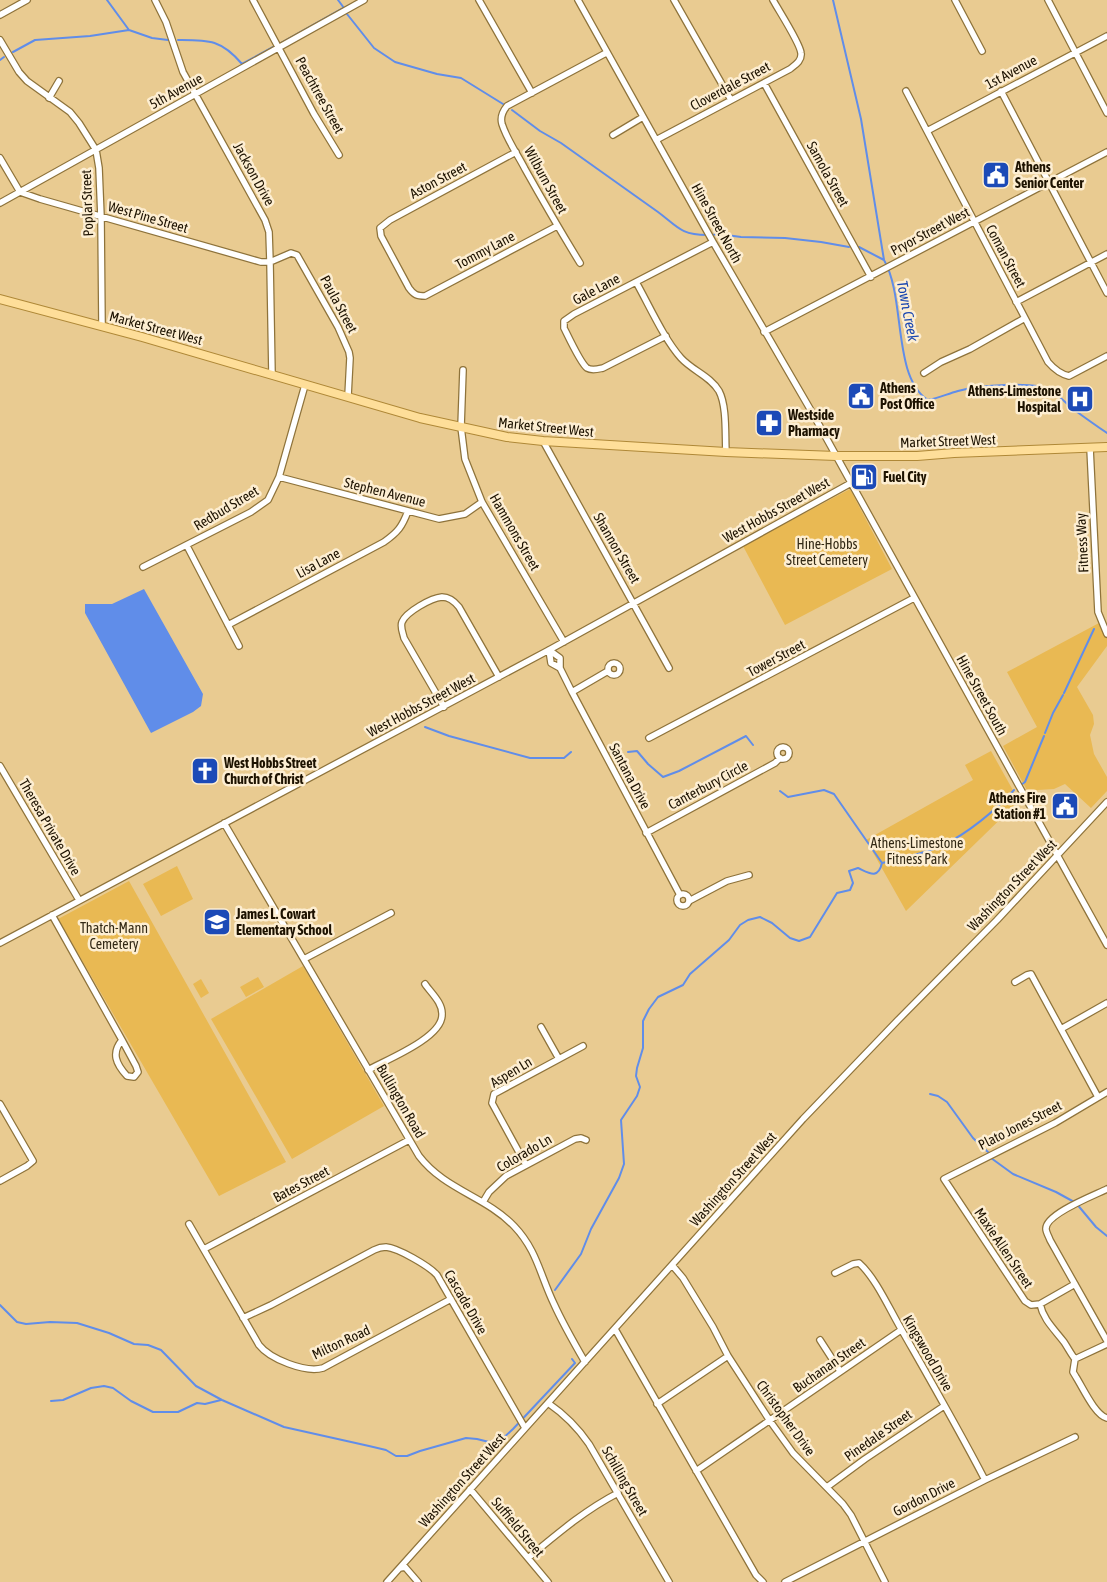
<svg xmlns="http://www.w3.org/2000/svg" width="1107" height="1582" font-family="'Asap Condensed',sans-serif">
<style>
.green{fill:#e9b953}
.water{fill:#608de9}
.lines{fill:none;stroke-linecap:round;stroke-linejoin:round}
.stream{stroke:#608de9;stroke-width:2}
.minor-casing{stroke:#8e733b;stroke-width:8}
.major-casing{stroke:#af8837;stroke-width:10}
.minor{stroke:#fff;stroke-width:5.5}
.major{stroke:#fede99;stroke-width:8}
.labels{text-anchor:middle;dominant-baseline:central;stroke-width:5;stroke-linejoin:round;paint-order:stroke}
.street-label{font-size:14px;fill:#1d1200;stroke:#fdeed2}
.poi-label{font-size:14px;font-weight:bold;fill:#1d1200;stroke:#fdeed2;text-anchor:start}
.park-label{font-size:14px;fill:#332915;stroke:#fdeed2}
.water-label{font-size:15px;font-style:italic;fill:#1946b0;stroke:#fdeed2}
</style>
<rect width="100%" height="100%" fill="#e9cb91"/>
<!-- green -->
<path class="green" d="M850 489 892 569 785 625 743 546Z
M1099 623 1107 637V646L1077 687 1093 715 1094 724 1090 735 1094 754 1107 777V791L1091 808 1065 784 1054 789 1038 790 1029 794 1003 746 1037 727 1007 672Z
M991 751 1019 801 906 911 866 840 973 780 965 765Z
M177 866 193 899 161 916 143 884Z
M129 881 286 1162 219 1196 58 919Z
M303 966 384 1106 292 1159 211 1019Z
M258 977 264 987 246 997 240 987Z
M201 979 209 993 201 998 193 984Z"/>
<!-- water -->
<path class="water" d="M144 589 203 694 201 706 193 712 151 733 85 613V604H112Z"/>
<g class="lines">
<!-- stream -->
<path class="stream" d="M107 0 129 30
M338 0 344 8
M833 0 861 119 884 260C906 298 892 377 928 400 939 398 947 394 958 391 976 386 1037 380 1052 391 1059 396 1066 403 1073 409 1084 417 1095 425 1107 433
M347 14 374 48 395 62 437 74 461 78 503 104
M178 40C208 40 221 39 242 64L275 46
M279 44 343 8
M13 52 35 40 90 36 129 30 152 38 168 40
M0 60 4 57
M512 110 540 131 561 143 658 212C677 226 680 235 707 235
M712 235 719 234 741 237 785 238 821 242 849 247
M859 247 884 260
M1064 693 1094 629
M425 727 449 736 530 758H564L571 752
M1045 733 1053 713 1063 695
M628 752 637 751 648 764 663 777 679 771 746 736 753 745
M1021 785 1025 782 1044 736
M780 791 788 797 824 790 834 794 882 863
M882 863C902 858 924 854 943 845 967 834 996 810 1014 790
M930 1094 938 1096 947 1102 973 1138 988 1152
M991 1158 1013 1174 1056 1192 1076 1203 1096 1227 1107 1236
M555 1290 581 1254 591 1229 619 1178 624 1164 621 1120 637 1096 640 1087 636 1076 637 1068 643 1048V1021L649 1009 658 997 683 985 690 974 729 940 740 925 748 920 760 917 772 923 790 938 799 941 810 937 837 893 850 890 853 883 849 871 858 868C869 873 878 880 882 863
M0 1305 17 1322 26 1324 50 1322 77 1323 109 1333 134 1344 148 1345 161 1350 196 1386 222 1400 284 1427 369 1446 386 1450 396 1456H407L420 1451 466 1438 477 1439 489 1442 501 1440 513 1429 575 1363 572 1359
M51 1401 63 1400 91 1388 104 1386 113 1388 131 1401 153 1412H178L197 1403 205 1404 221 1400"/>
<!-- minor casing -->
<g class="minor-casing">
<path id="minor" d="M155 0 166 22 183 72 265 220 269 232 270 262 272 375
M253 0 314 114 339 155
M479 0 532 93
M578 0 713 242 813 414 1107 945
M674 0 731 100
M955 0 982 51
M1048 0 1107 113
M0 15 27 0
M0 40 19 72 27 81 70 112 79 123 96 150 99 168 101 217 102 326
M764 83 871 277
M906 91 1048 362C1054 369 1060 374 1069 376L1107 356
M1001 91 1107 293
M49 98 59 81
M927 131 1107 36
M613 135 643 117
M656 140 790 69C795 65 802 61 801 53 800 43 779 11 773 0
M516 152 390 220 380 228 381 236 409 288C414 295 417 296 425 296L557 226
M0 158 20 192 40 199 261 262H270L291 253 297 255 338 327 349 352 350 358 348 396
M0 203 364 0
M580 263C561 232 543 201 525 169 518 155 507 140 502 124 500 117 502 112 507 106L606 53
M636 282C649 305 664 339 681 358 693 371 710 376 719 391 727 406 725 435 726 452
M1016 302 1107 254
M764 332 1107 152
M666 336 603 368C598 369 592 371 587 368 581 364 568 336 564 328V321L574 314 713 242
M463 370 461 427 465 459 482 502 564 642
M924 373 941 362 970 349 1025 318
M543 441 669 668
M1090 448 1098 612 1107 634
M279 477 439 519 465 514 482 502
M187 546 239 646
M143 567 251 512 268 500 279 477 305 385
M228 625 384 542C398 532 402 527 408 511
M549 650 560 658V668L572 692 680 895
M549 650 551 663 560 668
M608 669a6 6 0 1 1 12 0a6 6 0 1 1-12 0Z
M572 692 608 671
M444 707 404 638C403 633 400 627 402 622 406 612 431 598 442 597 450 597 455 602 459 607L499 677
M649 738 914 598
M777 753a6 6 0 1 1 12 0a6 6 0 1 1-12 0Z
M0 766 79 900
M224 823 419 1156C445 1190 485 1196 514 1226 537 1250 540 1275 554 1304 563 1324 574 1343 585 1362
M646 833 775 763 780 758
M677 900a6 6 0 1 1 12 0a6 6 0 1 1-12 0Z
M689 901 727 881 749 875
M52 915 122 1040
M0 943 549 650 851 483
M304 959 391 913
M1015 982 1027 975 1031 974 1098 1097
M541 1027 559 1059
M1061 1029 1107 1003
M122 1040 136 1066 138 1072 134 1077 127 1076C116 1064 111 1053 122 1040Z
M368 1070C386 1060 442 1038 442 1015 443 1003 431 993 425 984
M0 1104 33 1161 27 1166 0 1181
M526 1165 492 1103 494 1094 583 1046
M1107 1189C1095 1195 1045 1214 1046 1229 1046 1232 1049 1237 1050 1240L1107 1341
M483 1202 489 1192 506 1176 575 1139 581 1138 586 1140
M189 1224 259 1345C270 1359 305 1373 323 1368L451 1299
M204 1249 409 1140
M672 1265 683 1278 713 1327 728 1356 770 1421 793 1453 843 1504 851 1515 885 1582
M835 1273 853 1264 859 1263C875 1277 889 1308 900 1327 929 1378 958 1428 985 1480
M1075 1284 1040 1304 1031 1305 1025 1301 944 1179 1055 1123 1107 1092
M1040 1304C1043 1319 1054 1329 1064 1342 1068 1348 1071 1354 1075 1359L1073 1372 1076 1377C1083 1388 1095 1415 1107 1418
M243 1318 271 1305 374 1250C378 1248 382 1247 386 1247 398 1248 429 1266 437 1275L525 1428
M615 1329 756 1575 763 1582
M820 1340 840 1371
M1075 1359 1107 1344
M548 1403C564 1414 578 1428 589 1444L669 1582
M657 1404 728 1356
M696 1471 901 1330
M827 1487 865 1459 944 1406
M470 1489 548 1582
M528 1558C557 1534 585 1510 618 1493
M400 1568 405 1567 418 1582
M387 1582 803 1119 898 1020 997 920 1107 802
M785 1582 985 1480 1075 1437"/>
</g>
<!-- major casing -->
<g class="major-casing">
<path id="major" d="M0 299 142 337 420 418 507 437 543 441 726 452 836 456H917L954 453 1107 447"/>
</g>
<!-- minor -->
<use href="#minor" class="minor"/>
<!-- major -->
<use href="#major" class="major"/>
</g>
<!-- icons -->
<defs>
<g id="civic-square" transform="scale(1.4375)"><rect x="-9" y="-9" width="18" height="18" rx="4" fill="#1c4ab7" stroke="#fdeed2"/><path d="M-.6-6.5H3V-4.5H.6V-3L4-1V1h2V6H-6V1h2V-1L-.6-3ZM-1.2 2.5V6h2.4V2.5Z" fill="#fff"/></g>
<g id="hospital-square" transform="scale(1.4375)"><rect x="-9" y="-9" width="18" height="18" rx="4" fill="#1c4ab7" stroke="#fdeed2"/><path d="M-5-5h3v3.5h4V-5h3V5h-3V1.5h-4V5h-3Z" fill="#fff"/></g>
<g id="pharmacy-square" transform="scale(1.4375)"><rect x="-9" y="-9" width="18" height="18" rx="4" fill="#1c4ab7" stroke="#fdeed2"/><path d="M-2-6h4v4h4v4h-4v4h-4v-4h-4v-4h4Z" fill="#fff"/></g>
<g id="fuel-square" transform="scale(1.4375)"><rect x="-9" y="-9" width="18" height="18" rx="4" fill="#1c4ab7" stroke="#fdeed2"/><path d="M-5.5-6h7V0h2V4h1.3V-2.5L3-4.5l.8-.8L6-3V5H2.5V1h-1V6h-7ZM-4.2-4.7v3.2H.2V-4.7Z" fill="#fff"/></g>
<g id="church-square" transform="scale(1.4375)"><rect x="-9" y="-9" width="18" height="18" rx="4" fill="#1c4ab7" stroke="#fdeed2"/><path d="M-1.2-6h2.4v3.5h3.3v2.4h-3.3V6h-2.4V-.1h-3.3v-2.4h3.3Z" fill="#fff"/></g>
<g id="school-square" transform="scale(1.4375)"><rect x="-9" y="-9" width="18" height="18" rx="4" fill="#1c4ab7" stroke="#fdeed2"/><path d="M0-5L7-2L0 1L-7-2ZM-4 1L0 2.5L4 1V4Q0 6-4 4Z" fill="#fff"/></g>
</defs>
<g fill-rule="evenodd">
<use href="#civic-square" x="996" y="175"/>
<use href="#civic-square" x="861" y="396"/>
<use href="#hospital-square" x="1080" y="399"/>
<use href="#pharmacy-square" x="769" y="423"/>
<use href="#fuel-square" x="864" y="477"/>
<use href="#church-square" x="205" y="771"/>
<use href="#civic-square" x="1065" y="806"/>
<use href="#school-square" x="217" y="922"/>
</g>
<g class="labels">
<!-- street labels -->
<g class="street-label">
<text transform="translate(1011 72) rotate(-28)">1st Avenue</text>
<text transform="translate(730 86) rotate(-28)">Cloverdale Street</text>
<text transform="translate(176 91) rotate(-29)">5th Avenue</text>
<text transform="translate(320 95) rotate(61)">Peachtree Street</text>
<text transform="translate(254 174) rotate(61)">Jackson Drive</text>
<text transform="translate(828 174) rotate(61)">Samola Street</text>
<text transform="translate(438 180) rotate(-28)">Aston Street</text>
<text transform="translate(546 180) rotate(61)">Wilburn Street</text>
<text transform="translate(87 203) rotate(-92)">Poplar Street</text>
<text transform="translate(148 217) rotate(16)">West Pine Street</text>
<text transform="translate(717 223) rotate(61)">Hine Street North</text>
<text transform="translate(930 231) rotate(-28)">Pryor Street West</text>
<text transform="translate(485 250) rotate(-28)">Tommy Lane</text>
<text transform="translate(1006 256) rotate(62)">Coman Street</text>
<text transform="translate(596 289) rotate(-28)">Gale Lane</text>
<text transform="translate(339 304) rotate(62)">Paula Street</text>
<text transform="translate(156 328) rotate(15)">Market Street West</text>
<text transform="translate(546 427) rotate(6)">Market Street West</text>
<text transform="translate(948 441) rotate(-2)">Market Street West</text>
<text transform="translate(385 492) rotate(14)">Stephen Avenue</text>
<text transform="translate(226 508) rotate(-31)">Redbud Street</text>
<text transform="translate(776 510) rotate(-29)">West Hobbs Street West</text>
<text transform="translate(515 532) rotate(60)">Hammons Street</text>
<text transform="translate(1082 543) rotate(-93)">Fitness Way</text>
<text transform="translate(617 548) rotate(60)">Shannon Street</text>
<text transform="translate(318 563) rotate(-28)">Lisa Lane</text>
<text transform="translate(776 658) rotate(-28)">Tower Street</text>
<text transform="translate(982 695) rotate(61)">Hine Street South</text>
<text transform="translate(421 705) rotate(-28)">West Hobbs Street West</text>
<text transform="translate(630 776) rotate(62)">Santana Drive</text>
<text transform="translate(708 785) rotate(-28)">Canterbury Circle</text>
<text transform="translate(50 827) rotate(60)">Theresa Private Drive</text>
<text transform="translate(1012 885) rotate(-46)">Washington Street West</text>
<text transform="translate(511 1072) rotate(-31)">Aspen Ln</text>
<text transform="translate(401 1101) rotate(60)">Bullington Road</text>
<text transform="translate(1020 1125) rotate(-27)">Plato Jones Street</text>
<text transform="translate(524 1153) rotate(-30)">Colorado Ln</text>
<text transform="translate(733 1179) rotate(-48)">Washington Street West</text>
<text transform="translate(301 1184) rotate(-28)">Bates Street</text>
<text transform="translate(1004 1248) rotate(56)">Maxie Allen Street</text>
<text transform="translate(466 1302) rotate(60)">Cascade Drive</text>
<text transform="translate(341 1342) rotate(-25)">Milton Road</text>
<text transform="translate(928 1353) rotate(60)">Kingswood Drive</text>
<text transform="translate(829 1365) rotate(-35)">Buchanan Street</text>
<text transform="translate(786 1418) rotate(54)">Christopher Drive</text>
<text transform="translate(878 1435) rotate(-35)">Pinedale Street</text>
<text transform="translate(462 1480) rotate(-48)">Washington Street West</text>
<text transform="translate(625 1481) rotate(60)">Schilling Street</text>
<text transform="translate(924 1497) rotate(-27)">Gordon Drive</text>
<text transform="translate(518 1527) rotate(50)">Suffield Street</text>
</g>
<!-- poi labels -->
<g class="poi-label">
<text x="1015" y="167">Athens<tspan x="1015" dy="16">Senior Center</tspan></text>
<text x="880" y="388">Athens<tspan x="880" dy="16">Post Office</tspan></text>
<text x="1061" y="391" text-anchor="end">Athens-Limestone<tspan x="1061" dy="16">Hospital</tspan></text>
<text x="788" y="415">Westside<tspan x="788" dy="16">Pharmacy</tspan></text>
<text x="883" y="477">Fuel City</text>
<text x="224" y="763">West Hobbs Street<tspan x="224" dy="16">Church of Christ</tspan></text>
<text x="1046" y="798" text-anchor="end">Athens Fire<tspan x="1046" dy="16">Station #1</tspan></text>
<text x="236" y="914">James L. Cowart<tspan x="236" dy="16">Elementary School</tspan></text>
</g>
<!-- park labels -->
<g class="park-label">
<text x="827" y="544">Hine-Hobbs<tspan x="827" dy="16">Street Cemetery</tspan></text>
<text x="917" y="843">Athens-Limestone<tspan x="917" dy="16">Fitness Park</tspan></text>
<text x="114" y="928">Thatch-Mann<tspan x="114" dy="16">Cemetery</tspan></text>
</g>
<!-- water labels -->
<g class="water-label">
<text transform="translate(908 311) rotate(79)">Town Creek</text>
</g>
</g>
</svg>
